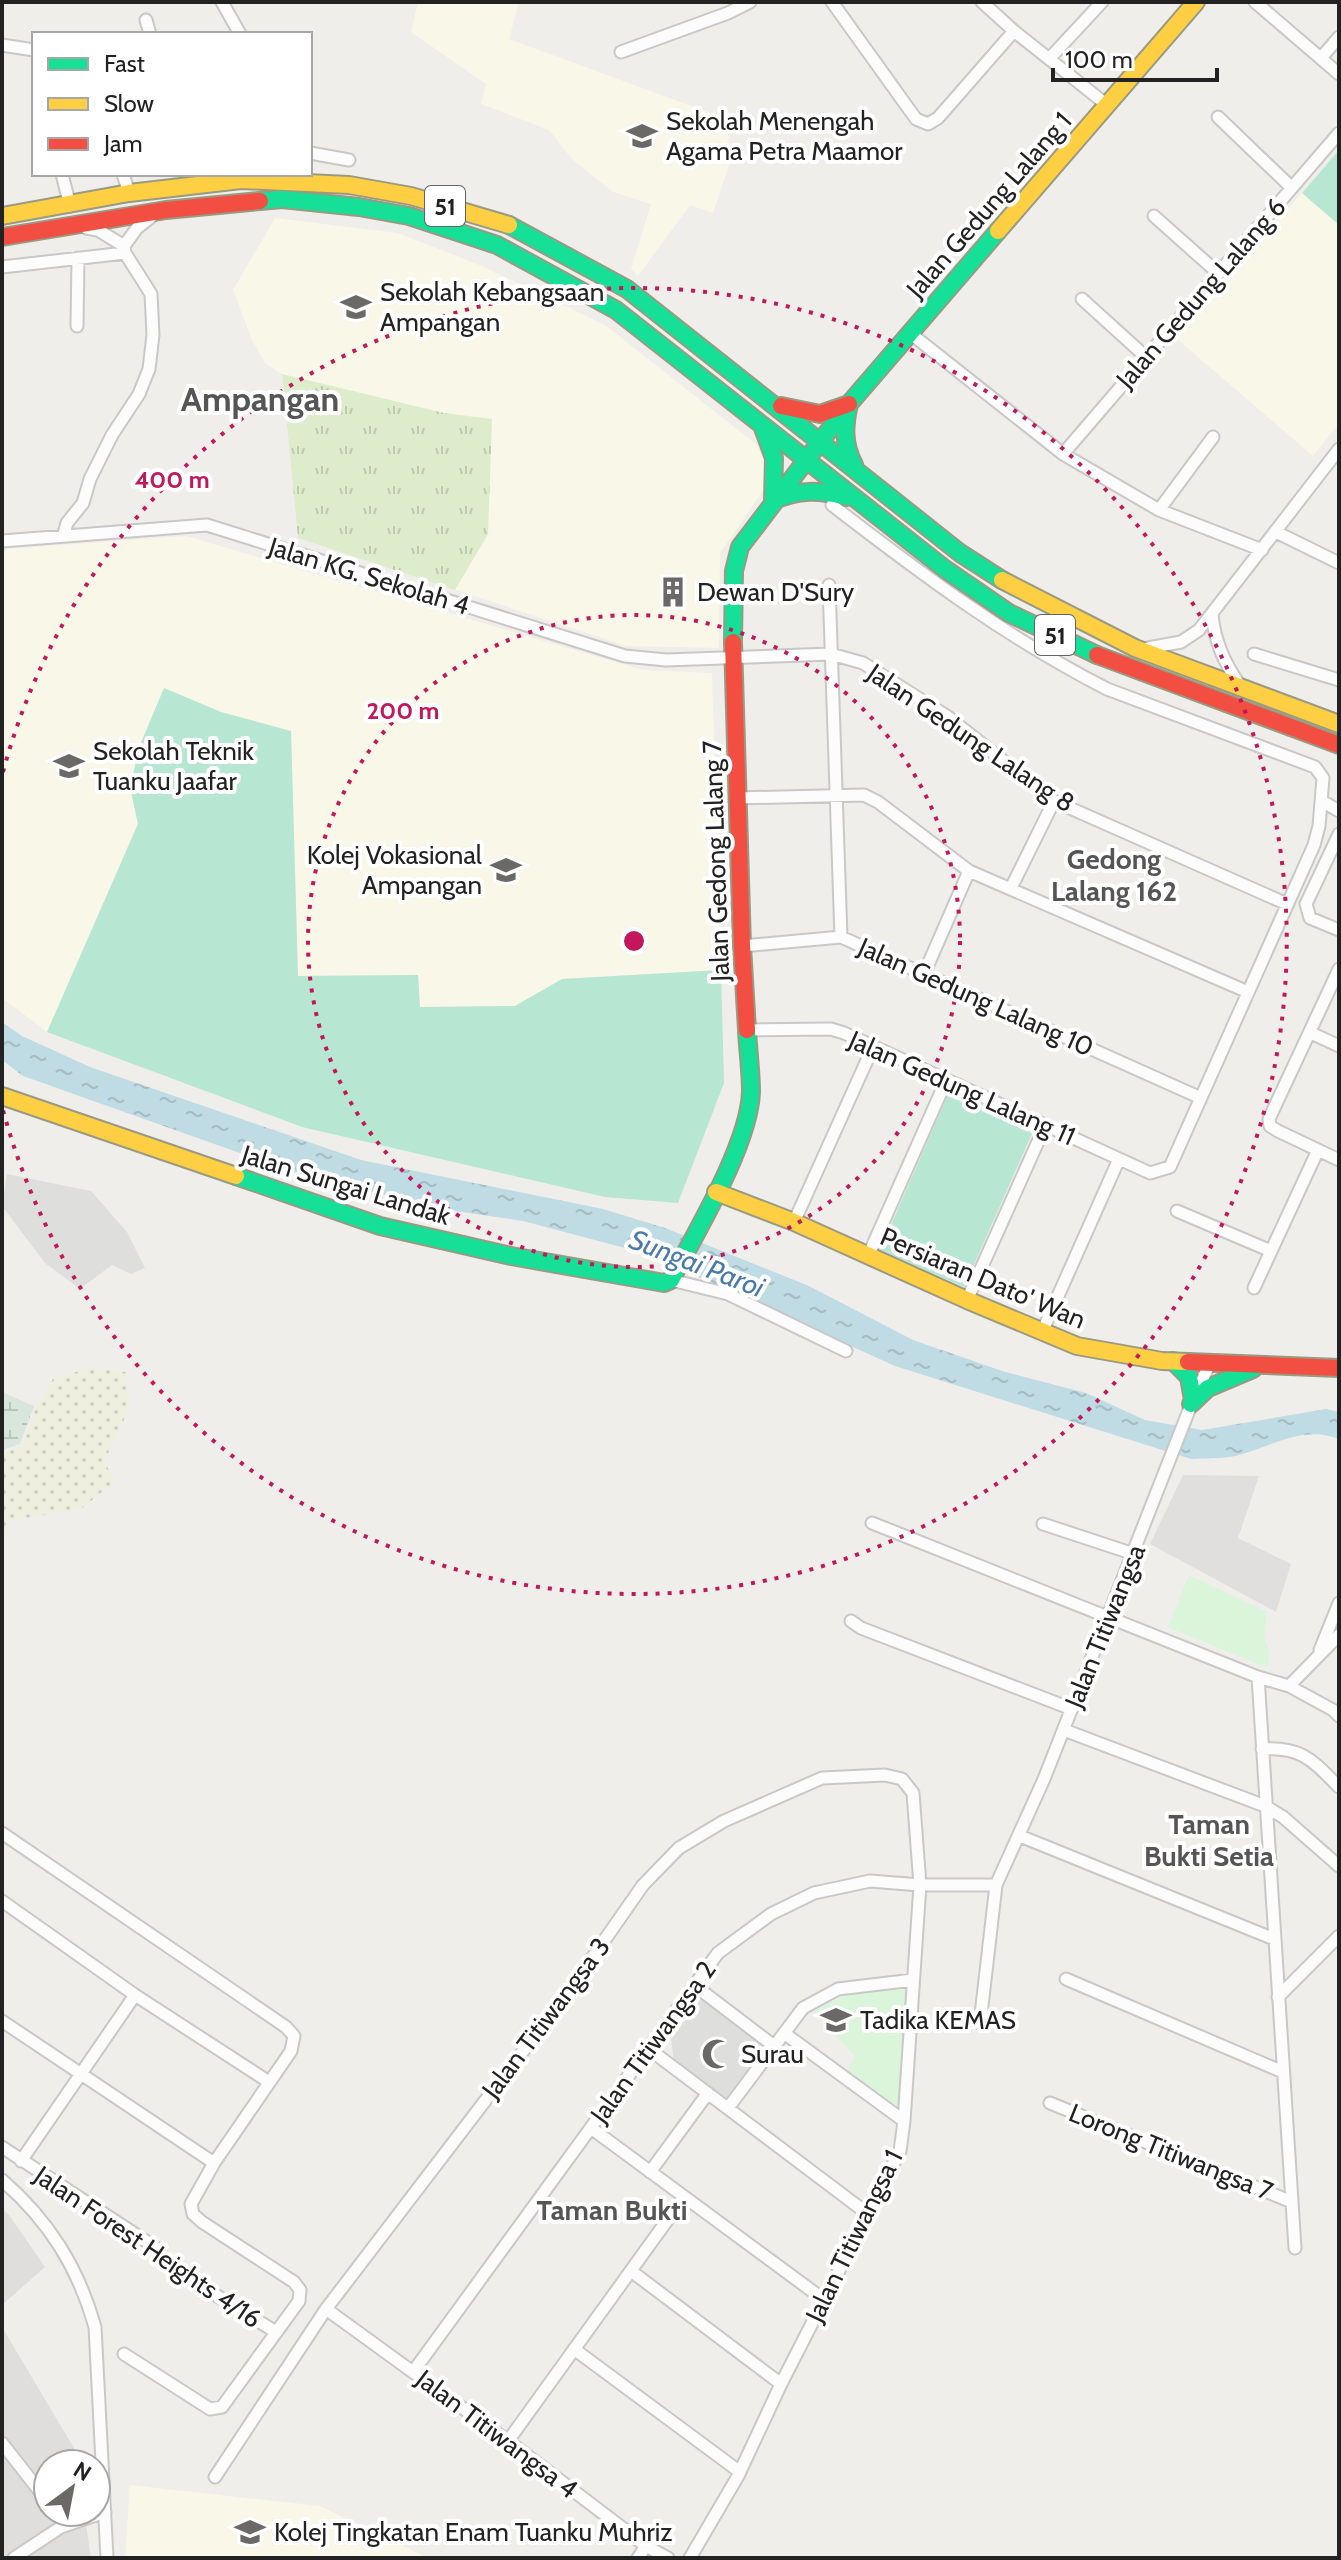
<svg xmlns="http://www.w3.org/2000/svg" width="1341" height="2560" font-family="Cabin,sans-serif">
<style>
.residential{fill:#dfdedc}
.education{fill:#f8f7e8}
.religious{fill:#dededc}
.farmland{fill:url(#farmland-dots)}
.grass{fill:url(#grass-tufts)}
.wetland{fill:url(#wetland-marsh)}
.park{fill:#daf5da}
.pitch{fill:#b7e6d2}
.parking{fill:#e0dfde}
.water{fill:url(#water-ripples)}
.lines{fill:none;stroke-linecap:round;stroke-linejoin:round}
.street-casing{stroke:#c9c8c7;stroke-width:15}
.fast-casing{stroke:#999a82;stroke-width:20}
.slow-casing{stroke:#999a82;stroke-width:20}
.jam-casing{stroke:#999a82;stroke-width:20}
.street{stroke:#fdfcfc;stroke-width:11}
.fast{stroke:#16e098;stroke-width:16}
.slow{stroke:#ffcf43;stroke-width:16}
.jam{stroke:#f24e42;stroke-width:16}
.ring{fill:none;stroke:#c2185b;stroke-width:4;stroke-dasharray:4 8}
.labels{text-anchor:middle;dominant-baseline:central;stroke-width:8;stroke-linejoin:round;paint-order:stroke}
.shield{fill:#fff;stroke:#646464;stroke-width:2}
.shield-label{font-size:24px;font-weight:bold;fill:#222}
.poi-label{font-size:26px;fill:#222;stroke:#fff;text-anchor:start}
.street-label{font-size:26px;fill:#222;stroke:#fff}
.neighbourhood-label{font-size:28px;font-weight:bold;fill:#555;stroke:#fff}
.water-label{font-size:28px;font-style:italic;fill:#4a7aab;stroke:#fff}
.district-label{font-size:34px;font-weight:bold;fill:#555;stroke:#fff}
.centre{fill:#c2185b;stroke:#fff;stroke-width:4}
.ring-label{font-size:24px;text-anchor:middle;font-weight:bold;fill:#c2185b;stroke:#fff;stroke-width:8;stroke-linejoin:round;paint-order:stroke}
</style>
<defs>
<pattern id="farmland-dots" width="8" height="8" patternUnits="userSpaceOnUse" patternTransform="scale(2)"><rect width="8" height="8" fill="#efefdf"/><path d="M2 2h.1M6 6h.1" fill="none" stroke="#cdcdbf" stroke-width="1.8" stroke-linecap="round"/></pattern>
<pattern id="grass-tufts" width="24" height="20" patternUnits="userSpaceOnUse" patternTransform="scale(2)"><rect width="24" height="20" fill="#ddeccb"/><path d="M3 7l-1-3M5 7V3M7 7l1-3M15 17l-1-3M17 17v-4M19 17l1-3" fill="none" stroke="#bdcaae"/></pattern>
<pattern id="wetland-marsh" width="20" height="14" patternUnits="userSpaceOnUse" patternTransform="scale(2)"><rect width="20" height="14" fill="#d9e6de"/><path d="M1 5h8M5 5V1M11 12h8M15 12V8" fill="none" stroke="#bac5be"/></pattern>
<pattern id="water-ripples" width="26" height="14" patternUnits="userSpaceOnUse" patternTransform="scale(2)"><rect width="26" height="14" fill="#bfdbe3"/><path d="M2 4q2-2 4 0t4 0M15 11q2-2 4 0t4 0" fill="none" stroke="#a4bcc2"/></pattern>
</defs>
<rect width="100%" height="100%" fill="#f0eeeb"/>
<!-- residential -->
<path class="residential" d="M2 2209 9 2215 45 2267 2 2305Z
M2 2327 75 2450 77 2464H48V2512H84L91 2558H2Z"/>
<!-- education -->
<path class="education" d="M418 2H519L509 39 732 121 728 142 735 147 713 213 690 205 638 276 631 269 651 204 613 192 572 159 549 130 481 104 486 84 411 32Z
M1339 150V423L1313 456 1176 338Z
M275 218 398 233 482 266 605 325 757 445 765 463 764 489 720 553 719 648 626 646 298 538 282 374 265 363 252 340 233 290Z
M186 536 643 670 712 673 721 970 563 979 515 1006 420 1007 418 975 298 976 291 732 221 712 164 689 140 745 130 787 138 823 47 1032 9 1003 2 998V554L8 549Z
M130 2485 320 2506 428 2558H125Z"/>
<!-- religious -->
<path class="religious" d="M7 1174 91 1191 127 1232 145 1268 131 1274 112 1265 80 1289 45 1263 2 1206Z
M700 1999 765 2047 725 2099 674 2061 671 2039Z"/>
<!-- farmland -->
<path class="farmland" d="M89 1368 126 1372 130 1407 104 1462 116 1481 81 1509 8 1521 2 1549V1454L22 1446 36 1407 53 1379Z"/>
<!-- grass -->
<path class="grass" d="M282 374 444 413 492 419 488 534 455 590 298 538Z"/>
<!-- wetland -->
<path class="wetland" d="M2 1392 34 1406 20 1444 2 1450Z"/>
<!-- park -->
<path class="park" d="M1189 1575 1267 1612 1264 1637 1270 1652 1267 1668 1168 1627Z
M906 1987 900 2108 847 2071 855 2057 813 2010 850 1994Z"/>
<!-- pitch -->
<path class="pitch" d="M1339 150V225L1302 193Z
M164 688 221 712 291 731 298 976 418 975 420 1007 515 1006 562 979 721 970 724 1083 678 1203 605 1197 302 1127 47 1032 138 824 130 787 140 745Z
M950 1090 1035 1127 964 1287 880 1250Z"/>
<!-- parking -->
<path class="parking" d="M1183 1475 1259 1476 1238 1538 1291 1564 1276 1612 1150 1544Z"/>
<!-- water -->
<path class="water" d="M2 1022 22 1036 90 1067 361 1160 603 1209 665 1228 809 1286 913 1340 1005 1372 1086 1393 1145 1420 1202 1430 1326 1409 1339 1412V1439C1303 1424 1269 1448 1235 1456 1221 1459 1205 1458 1191 1459L895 1366 703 1279 625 1248 523 1221 441 1209 293 1172 23 1076 2 1060Z"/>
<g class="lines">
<!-- street casing -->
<g class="street-casing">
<path id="street" d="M222 2 240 34
M832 2 916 119 928 124 938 118 1014 31 1107 105
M982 2 1014 31
M1255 2 1339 74
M146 20 150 34
M2 45 34 50
M621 52 728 13 750 2
M1321 58 1339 37
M1049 59 1102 2
M1218 117 1292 188
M310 153 349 160
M62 174 70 206
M123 174 129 193
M1154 216 1218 273
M86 228 98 230 124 246
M2 267 125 253
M1082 299 1146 357
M77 326 78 258
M910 333 1063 454 1159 510 1262 550
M1063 454 1339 133
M1159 510 1213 437
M1276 532 1339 563
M64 534 67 523 83 503 90 479 112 435 139 394 149 369 153 335 151 294 125 253 124 246 137 228 151 217
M2 541 207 525 625 656 666 660 831 654 863 663 948 717 1054 801 1287 904
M829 585 841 937
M1212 615C1215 642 1224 662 1239 684
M1148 648 1181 642 1199 630 1339 449
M1254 654 1339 680
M737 798 864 795 878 802 969 871 1248 992
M1322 801 1339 811
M1339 834 1306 904 1310 918 1339 930
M1011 888 1054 801
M742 946 841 937 1201 1098
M1339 969 1269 1119 1270 1126 1278 1131 1339 1160
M924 974 969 871
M748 1030 831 1029 844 1033 1150 1173 1170 1167 1314 845 1319 826 1323 778 1315 767 1107 689C1007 638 920 573 832 505
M1311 1033 1339 1046
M1177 1211 1271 1251
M794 1222 873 1047
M868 1256 946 1081
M671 1280 728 1294 846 1351
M1254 1288 1318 1150
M967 1300 1045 1126
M1042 1332 1119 1159
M872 1523 1258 1677 1289 1686 1333 1710 1339 1716
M1043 1524 1134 1554
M851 1621 861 1628 1072 1709
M1320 1650 1339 1603
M1258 1677 1295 2248
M1289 1686 1339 1635
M1064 1730 1265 1806 1283 1817 1339 1866
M1262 1749C1302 1746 1313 1761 1339 1787
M2 1833 286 2027 294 2036 291 2051 214 2163 191 2204 193 2214 202 2222 294 2282 300 2290 299 2301 222 2407 210 2409 124 2354
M1020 1836 1274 1939
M2 1901 135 1995 269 2082
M1066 1979 1283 2072
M694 1985 774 2046
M1278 1997 1339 1936
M2 2021 214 2163
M980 2023 996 1885 1044 1779 1193 1400 1209 1365
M784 2033 904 2121
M649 2049 868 2214
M1050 2103 1292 2202
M728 2108 803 2008 838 1989 913 1980
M591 2128 823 2299
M2 2147 158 2249 170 2267 276 2332
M21 2161 135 1995
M650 2172 708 2093
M2 2180C49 2221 78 2267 95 2327L107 2558
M631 2271 781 2384
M326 2309 508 2441 646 2546 668 2558
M574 2349 740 2472
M413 2372 718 1953 771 1914 814 1893 870 1881 920 1885H996
M508 2441 684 2197
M2 2443 48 2502
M215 2477 326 2309 569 1991 643 1885 679 1848 724 1821 822 1778 885 1775 902 1779 913 1793 920 1885 904 2121 900 2151 781 2384 738 2476 690 2558
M14 2558 61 2527 105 2512
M638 2558 646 2546"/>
</g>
<!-- fast casing -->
<g class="fast-casing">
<path id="fast" d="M260 201 282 199 359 207 409 216 497 245 616 310 945 569 1009 613 1097 655
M509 225 627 289 960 553 1002 580
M849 404C844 426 843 444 854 465
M762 425 774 458 773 501C799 489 819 490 847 497
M733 642 734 571 740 547 849 404 998 231
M236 1176 380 1226 511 1256 664 1283 671 1280C696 1232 749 1145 751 1092 751 1071 748 1050 747 1030
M1173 1361 1189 1377 1193 1400
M1191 1404 1208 1388 1253 1369"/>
</g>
<!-- slow casing -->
<g class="slow-casing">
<path id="slow" d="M2 216 129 193 241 180 349 185 411 196 509 225
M998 231 1196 2
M1002 580 1135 648 1339 724
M2 1096 236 1176
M716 1192 794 1222 967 1300 1077 1346 1162 1361 1188 1362"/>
</g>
<!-- jam casing -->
<g class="jam-casing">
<path id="jam" d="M2 237 166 210 260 201
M781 406 820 414 849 404
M733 642 742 946 747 1030
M1097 655 1339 745
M1188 1362 1339 1368"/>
</g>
<!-- street -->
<use href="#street" class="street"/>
<!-- fast -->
<use href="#fast" class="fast"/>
<!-- slow -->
<use href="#slow" class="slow"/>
<!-- jam -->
<use href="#jam" class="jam"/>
</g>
<!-- distance rings -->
<g class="ring">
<circle cx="634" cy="941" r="326"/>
<path d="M3 772A653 653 0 1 1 3 1110"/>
</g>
<!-- icons -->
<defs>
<g id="school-bare" transform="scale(2.4)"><path d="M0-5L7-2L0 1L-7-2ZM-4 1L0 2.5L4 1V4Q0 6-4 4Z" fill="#6a6968" stroke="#fff" stroke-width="2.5" paint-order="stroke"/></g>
<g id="building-bare" transform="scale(2.4)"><path d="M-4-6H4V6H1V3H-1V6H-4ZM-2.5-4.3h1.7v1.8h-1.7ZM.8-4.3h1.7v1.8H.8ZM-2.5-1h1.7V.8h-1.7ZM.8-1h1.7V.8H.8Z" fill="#6a6968" stroke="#fff" stroke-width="2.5" paint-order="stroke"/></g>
<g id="mosque-bare" transform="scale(2.4)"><path d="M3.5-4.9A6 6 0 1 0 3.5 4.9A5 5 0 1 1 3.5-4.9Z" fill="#6a6968" stroke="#fff" stroke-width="2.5" paint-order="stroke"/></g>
<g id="university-bare" transform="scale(2.4)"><path d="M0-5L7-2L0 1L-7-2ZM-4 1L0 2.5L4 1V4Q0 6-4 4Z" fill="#6a6968" stroke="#fff" stroke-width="2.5" paint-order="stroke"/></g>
</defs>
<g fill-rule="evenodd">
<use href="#school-bare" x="642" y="136"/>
<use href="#school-bare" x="356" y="307"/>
<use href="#building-bare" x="673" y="592"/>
<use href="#school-bare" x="69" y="766"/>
<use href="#school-bare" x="506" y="870"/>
<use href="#school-bare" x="836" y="2020"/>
<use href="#mosque-bare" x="717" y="2054"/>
<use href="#university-bare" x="250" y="2532"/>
</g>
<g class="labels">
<!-- shield labels -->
<g class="shield">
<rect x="425" y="186" width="40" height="40" rx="6"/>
<rect x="1035" y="615" width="40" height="40" rx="6"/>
</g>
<g class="shield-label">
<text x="445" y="206">51</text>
<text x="1055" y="635">51</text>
</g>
<!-- poi labels -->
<g class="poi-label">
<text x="666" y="121">Sekolah Menengah<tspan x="666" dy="30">Agama Petra Maamor</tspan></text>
<text x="380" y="292">Sekolah Kebangsaan<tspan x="380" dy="30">Ampangan</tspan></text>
<text x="697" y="592">Dewan D'Sury</text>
<text x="93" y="751">Sekolah Teknik<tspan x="93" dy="30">Tuanku Jaafar</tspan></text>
<text x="482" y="855" text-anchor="end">Kolej Vokasional<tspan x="482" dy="30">Ampangan</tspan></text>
<text x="860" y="2020">Tadika KEMAS</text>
<text x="741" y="2054">Surau</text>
<text x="274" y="2532">Kolej Tingkatan Enam Tuanku Muhriz</text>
</g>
<!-- street labels -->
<g class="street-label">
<text transform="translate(989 205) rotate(-49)">Jalan Gedung Lalang 1</text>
<text transform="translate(1201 293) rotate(-49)">Jalan Gedung Lalang 6</text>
<text transform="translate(369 576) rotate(17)">Jalan KG. Sekolah 4</text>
<text transform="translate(971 738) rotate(34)">Jalan Gedung Lalang 8</text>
<text transform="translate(716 861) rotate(-92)">Jalan Gedong Lalang 7</text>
<text transform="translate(976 997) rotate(24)">Jalan Gedung Lalang 10</text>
<text transform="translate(962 1088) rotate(24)">Jalan Gedung Lalang 11</text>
<text transform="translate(346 1185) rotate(17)">Jalan Sungai Landak</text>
<text transform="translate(983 1278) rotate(23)">Persiaran Dato' Wan</text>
<text transform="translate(1105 1626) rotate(-68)">Jalan Titiwangsa</text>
<text transform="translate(546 2018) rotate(-53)">Jalan Titiwangsa 3</text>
<text transform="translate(653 2042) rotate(-54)">Jalan Titiwangsa 2</text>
<text transform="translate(1171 2152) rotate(22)">Lorong Titiwangsa 7</text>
<text transform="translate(854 2236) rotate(-64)">Jalan Titiwangsa 1</text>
<text transform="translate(148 2247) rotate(34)">Jalan Forest Heights 4/16</text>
<text transform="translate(497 2434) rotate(37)">Jalan Titiwangsa 4</text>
</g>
<!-- neighbourhood labels -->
<g class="neighbourhood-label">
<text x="1114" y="859">Gedong<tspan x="1114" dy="32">Lalang 162</tspan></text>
<text x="1209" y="1824">Taman<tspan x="1209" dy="32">Bukti Setia</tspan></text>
<text x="612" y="2210">Taman Bukti</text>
</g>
<!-- water labels -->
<g class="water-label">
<text transform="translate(697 1263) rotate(21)">Sungai Paroi</text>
</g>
<!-- district labels -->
<g class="district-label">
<text x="260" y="399">Ampangan</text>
</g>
</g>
<circle cx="634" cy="941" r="12" class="centre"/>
<g class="ring-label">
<text x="172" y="488">400 m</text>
<text x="403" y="719">200 m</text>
</g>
<!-- border -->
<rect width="1341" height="2560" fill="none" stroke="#222222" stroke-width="8"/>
<!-- legend -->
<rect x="32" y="32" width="280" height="144" fill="#ffffff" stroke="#a7a7a7" stroke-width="2"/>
<rect x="48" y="58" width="40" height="12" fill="#16e098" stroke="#a7a7a7" stroke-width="2"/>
<text x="104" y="72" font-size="24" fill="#222222">Fast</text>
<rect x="48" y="98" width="40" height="12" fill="#ffcf43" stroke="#a7a7a7" stroke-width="2"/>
<text x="104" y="112" font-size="24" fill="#222222">Slow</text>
<rect x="48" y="138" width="40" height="12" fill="#f24e42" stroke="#a7a7a7" stroke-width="2"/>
<text x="104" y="152" font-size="24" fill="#222222">Jam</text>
<!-- north arrow -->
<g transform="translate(72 2488) rotate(32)"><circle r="38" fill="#ffffff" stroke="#a7a7a7" stroke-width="2"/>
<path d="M0-6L14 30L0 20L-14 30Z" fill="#6a6968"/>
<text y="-12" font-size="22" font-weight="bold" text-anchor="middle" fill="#222222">N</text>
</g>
<!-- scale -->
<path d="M1053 68v12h164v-12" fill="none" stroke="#222222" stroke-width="4"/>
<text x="1065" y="68" font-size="24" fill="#222222" stroke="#ffffff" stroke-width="6" paint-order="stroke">100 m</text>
</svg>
